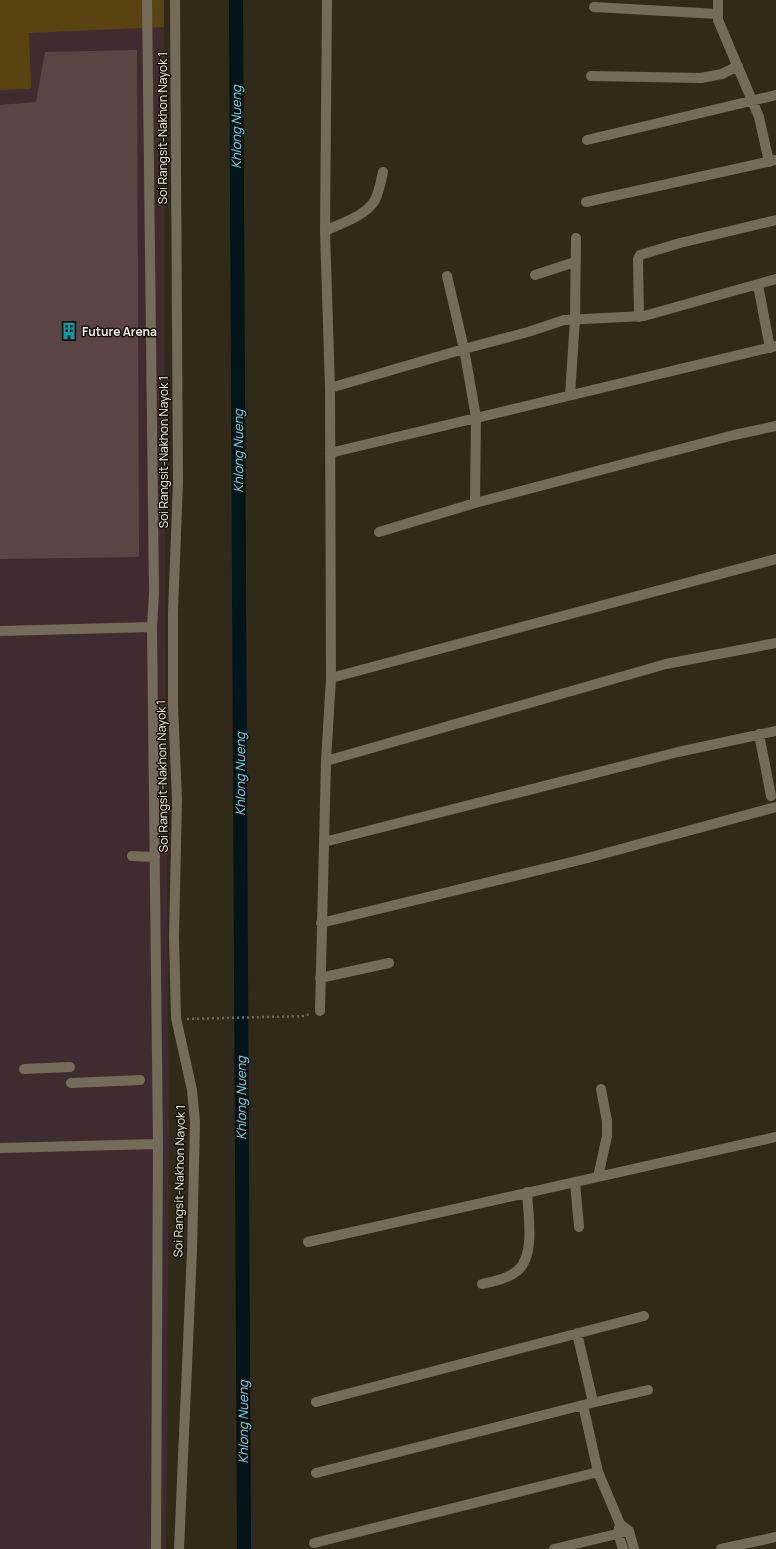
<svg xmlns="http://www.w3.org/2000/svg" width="776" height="1549" font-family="Manrope,sans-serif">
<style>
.commercial{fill:#402c30}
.green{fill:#594411}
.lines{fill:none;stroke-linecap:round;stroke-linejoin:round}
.canal{stroke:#01151b;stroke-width:14}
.building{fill:#5b4544}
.path{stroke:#726b5c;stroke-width:2.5;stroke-dasharray:2 3;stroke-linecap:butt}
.minor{stroke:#746b58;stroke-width:10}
.labels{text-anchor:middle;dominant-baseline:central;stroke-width:3;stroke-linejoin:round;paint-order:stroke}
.street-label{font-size:12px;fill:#f3eee3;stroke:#17130c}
.poi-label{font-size:12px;font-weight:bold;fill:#f3eee3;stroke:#17130c;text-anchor:start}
.water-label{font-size:13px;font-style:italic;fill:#6cdaf8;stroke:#17130c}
</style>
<rect width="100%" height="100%" fill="#322a19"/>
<!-- commercial -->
<path class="commercial" d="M0 0H164L165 636 169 1142 166 1549H0Z"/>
<!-- green -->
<path class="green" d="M0 0H164V27L29 33 31 89 0 90Z"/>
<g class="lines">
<!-- canal -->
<path class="canal" d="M236 0 244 1549"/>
</g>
<!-- building -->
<path class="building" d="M137 50 139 557 0 559V105L36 102 45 52Z"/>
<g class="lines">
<!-- path -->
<path class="path" d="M187 1019 304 1016 310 1014"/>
<!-- minor -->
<path class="minor" d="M147 0 154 593 152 627
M175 0 178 482 173 612V706L177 800 174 937 176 1018 192 1090 195 1122 192 1251 179 1549
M718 0V20L759 117 769 162
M594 7 718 14
M591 76 701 78 722 74 738 66
M587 140 776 95
M586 202 776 160
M325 231C341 223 365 217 375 200 379 192 381 181 383 172
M535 275 575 262
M758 285 770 348
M639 317 638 259 640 255 680 243 776 220
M330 388 464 349 528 332 564 320 644 316 776 279
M570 395 575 319 576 238
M330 453 776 346
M475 503 734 435 776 426
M379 532 475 503 476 417 464 349 447 276
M0 631 152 627 158 1144 156 1549
M331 678 776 559
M759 734 771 796
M326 761 666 664 776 643
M324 842 678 752 776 731
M132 856 155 857
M321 923 584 859 776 807
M320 978 389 963
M320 1011 326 761 331 678 330 388 325 231 327 0
M24 1069 70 1067
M71 1083 140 1080
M0 1148 158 1144
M598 1177 607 1136V1121L601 1089
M575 1182 579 1227
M308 1242 776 1137
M482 1284C494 1281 507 1279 517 1271 536 1256 528 1215 527 1192
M577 1333 593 1402
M316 1402 644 1316
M587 1404 648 1390
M316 1473 583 1405 598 1472 620 1524 629 1531 634 1549
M619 1528 618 1533 623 1549
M314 1543 598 1472
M554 1549 629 1531
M721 1549 776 1537"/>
</g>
<!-- icons -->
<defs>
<g id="building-bare" transform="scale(1.38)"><path d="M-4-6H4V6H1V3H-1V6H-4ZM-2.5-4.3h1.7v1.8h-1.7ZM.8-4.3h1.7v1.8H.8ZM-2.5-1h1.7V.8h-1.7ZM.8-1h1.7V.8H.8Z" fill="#0f9aa8" stroke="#17130c" stroke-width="2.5" paint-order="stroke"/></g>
</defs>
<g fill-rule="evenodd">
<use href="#building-bare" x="69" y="331"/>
</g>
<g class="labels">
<!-- street labels -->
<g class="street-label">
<text transform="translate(162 128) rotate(-90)">Soi Rangsit-Nakhon Nayok 1</text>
<text transform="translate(163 452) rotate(-90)">Soi Rangsit-Nakhon Nayok 1</text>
<text transform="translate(162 776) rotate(-91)">Soi Rangsit-Nakhon Nayok 1</text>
<text transform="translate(179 1181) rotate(-89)">Soi Rangsit-Nakhon Nayok 1</text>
</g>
<!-- poi labels -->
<g class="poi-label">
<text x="82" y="331">Future Arena</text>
</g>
<!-- water labels -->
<g class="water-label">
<text transform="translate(236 127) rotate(-90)">Khlong Nueng</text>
<text transform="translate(238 451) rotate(-90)">Khlong Nueng</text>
<text transform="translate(240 774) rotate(-90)">Khlong Nueng</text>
<text transform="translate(241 1098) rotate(-90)">Khlong Nueng</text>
<text transform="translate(243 1422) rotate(-90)">Khlong Nueng</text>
</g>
</g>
</svg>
